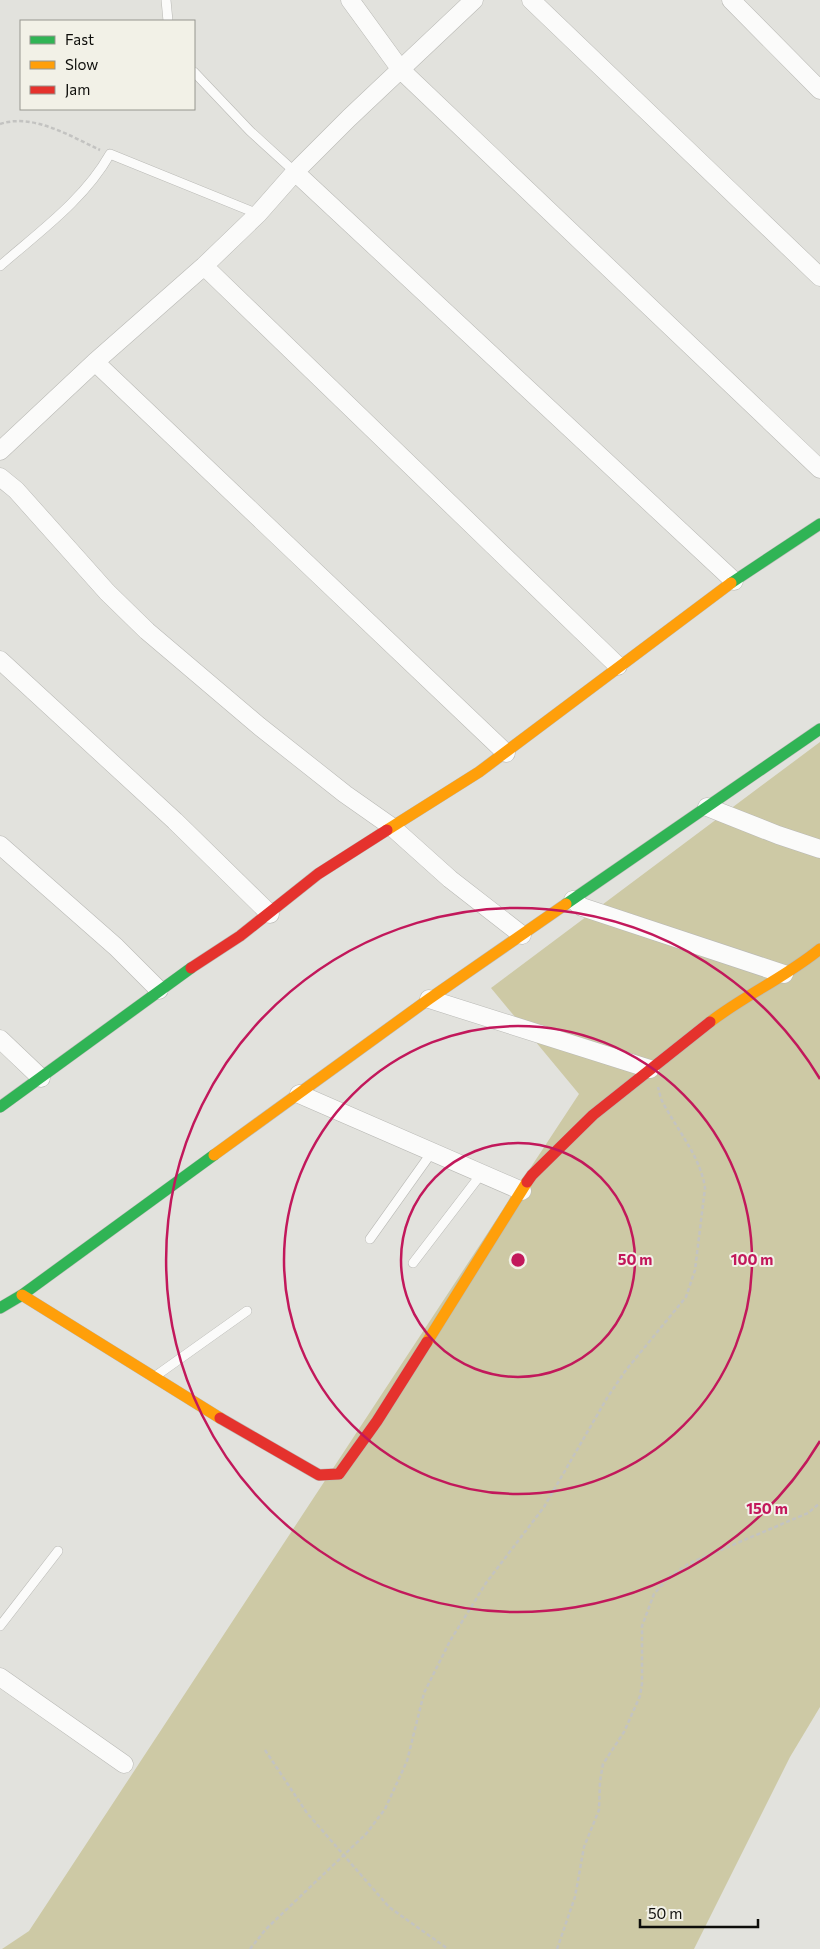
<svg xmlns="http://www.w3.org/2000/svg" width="820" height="1949" font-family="Commissioner,sans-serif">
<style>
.forest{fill:#cdc9a5}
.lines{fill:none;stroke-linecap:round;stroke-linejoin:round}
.lane-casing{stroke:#b9b9b5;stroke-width:10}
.street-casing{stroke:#b9b9b5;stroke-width:19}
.fast-casing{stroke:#b9b9b5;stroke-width:12}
.slow-casing{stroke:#b9b9b5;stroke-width:12}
.jam-casing{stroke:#b9b9b5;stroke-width:12}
.path{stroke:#c3c3c1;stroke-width:2.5;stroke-dasharray:4 2.5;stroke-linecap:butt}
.lane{stroke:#fbfbfa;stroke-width:9}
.street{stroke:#fbfbfa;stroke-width:18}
.fast{stroke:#30b455;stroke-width:11}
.slow{stroke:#ff9f0a;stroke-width:11}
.jam{stroke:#e5322d;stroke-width:11}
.ring{fill:none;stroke:#c2185b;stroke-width:2.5}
.centre{fill:#c2185b;stroke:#f2f1e7;stroke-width:2.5}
.ring-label{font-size:15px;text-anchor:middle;font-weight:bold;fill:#c2185b;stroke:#f2f1e7;stroke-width:4;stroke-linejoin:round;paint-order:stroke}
</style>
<rect width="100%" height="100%" fill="#e2e2dd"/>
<!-- forest -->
<path class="forest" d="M820 742V1707L790 1757 694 1949H2L29 1931 579 1094 491 988Z"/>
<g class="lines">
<!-- lane casing -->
<g class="lane-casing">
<path id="lane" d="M166 0 168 21
M194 72 250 131 295 172
M0 266C39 232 84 200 110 154L258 214
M370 1239 432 1152
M413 1263 482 1173
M157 1375 247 1311
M0 1626 58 1551"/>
</g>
<!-- street casing -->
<g class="street-casing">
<path id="street" d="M350 0 401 70 820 469
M531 0 820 277
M731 0 820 90
M295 172 734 581
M204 266 618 666
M95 362 506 753
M0 451 95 362 204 266 258 214 295 172 349 118 474 0
M0 477 16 490 107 592 147 631 259 726 345 794 392 827 450 879 522 935
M0 660 175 821 270 914
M707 807 778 835 820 849
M0 845 116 947 159 990
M573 900 582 907 784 974
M429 999 650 1069
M0 1039 41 1078
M299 1094 522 1191
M0 1677 124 1764"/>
</g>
<!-- fast casing -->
<g class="fast-casing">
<path id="fast" d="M731 583 820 524
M566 904 820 729
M0 1107 191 968
M0 1308 22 1295 214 1155"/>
</g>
<!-- slow casing -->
<g class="slow-casing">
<path id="slow" d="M387 830 479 772 731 583
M710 1022C745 995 786 977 820 949
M214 1155 429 999 566 904
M22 1295 220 1418
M427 1342 527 1182"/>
</g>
<!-- jam casing -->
<g class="jam-casing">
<path id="jam" d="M191 968 240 936 318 874 387 830
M527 1182 532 1175 593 1115 710 1022
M220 1418 319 1475 339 1474 377 1421 427 1342"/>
</g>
<!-- path -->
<path class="path" d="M0 124C33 113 70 136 100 150
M265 1750 307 1813 389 1907 448 1949
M250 1949 266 1929 366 1834 385 1809 407 1761 424 1693 450 1641 486 1583 544 1507 607 1398 626 1370 686 1297 695 1270 705 1188C701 1157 675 1127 661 1099L658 1087
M557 1949 575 1897 584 1847 599 1810 600 1781 603 1764 624 1732 640 1696 642 1684V1626L654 1594 669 1577 690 1563 808 1513 820 1503"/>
<!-- lane -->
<use href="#lane" class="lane"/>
<!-- street -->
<use href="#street" class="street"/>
<!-- fast -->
<use href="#fast" class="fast"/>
<!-- slow -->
<use href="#slow" class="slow"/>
<!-- jam -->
<use href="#jam" class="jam"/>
</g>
<!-- distance rings -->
<g class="ring">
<circle cx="518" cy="1260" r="117"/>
<circle cx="518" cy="1260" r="234"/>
<path d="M820 1441A352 352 0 1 1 820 1079"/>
</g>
<circle cx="518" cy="1260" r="8" class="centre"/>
<g class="ring-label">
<text x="635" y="1265">50 m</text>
<text x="752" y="1265">100 m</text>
<text x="767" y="1514">150 m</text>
</g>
<!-- legend -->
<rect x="20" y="20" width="175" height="90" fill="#f2f1e7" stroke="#96968f"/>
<rect x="30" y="36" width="25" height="8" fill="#30b455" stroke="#96968f"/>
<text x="65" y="45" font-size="15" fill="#0d0d0a">Fast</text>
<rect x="30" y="61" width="25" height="8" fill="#ff9f0a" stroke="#96968f"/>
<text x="65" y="70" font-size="15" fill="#0d0d0a">Slow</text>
<rect x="30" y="86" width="25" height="8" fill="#e5322d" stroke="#96968f"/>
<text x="65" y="95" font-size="15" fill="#0d0d0a">Jam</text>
<!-- scale -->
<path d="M640 1919v8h118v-8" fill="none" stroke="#0d0d0a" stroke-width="2.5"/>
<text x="648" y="1919" font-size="15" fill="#0d0d0a" stroke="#f2f1e7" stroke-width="4" paint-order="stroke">50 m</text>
</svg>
